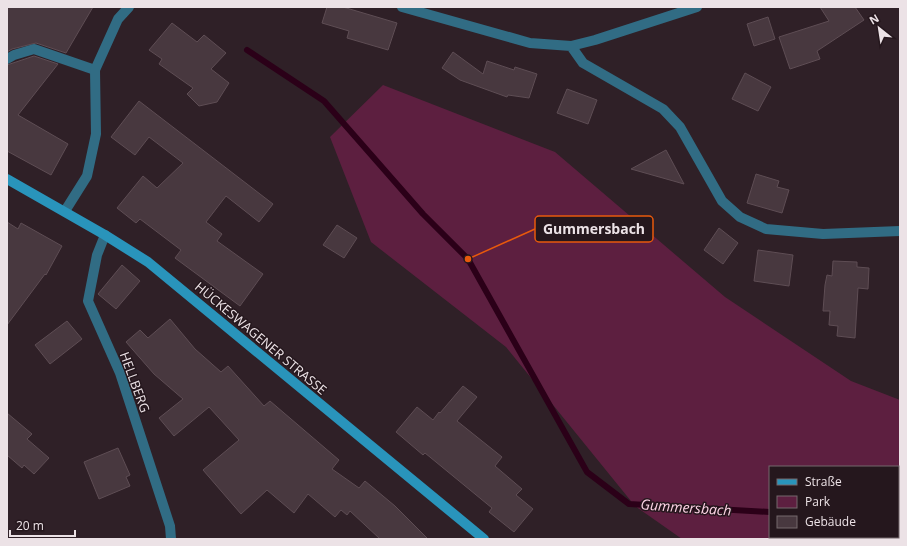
<svg xmlns="http://www.w3.org/2000/svg" width="907" height="546" font-family="'Open Sans',sans-serif">
<style>
.green{fill:#5d1f40;fill-rule:evenodd}
.lines{fill:none;stroke-linecap:round;stroke-linejoin:round}
.stream{stroke:#2b0018;stroke-width:6}
.building{fill:#48383f;stroke:#5e4d54}
.lane{stroke:#316c84;stroke-width:10}
.street{stroke:#316c84;stroke-width:10}
.secondary{stroke:#2994bb;stroke-width:10}
.labels{text-anchor:middle;dominant-baseline:central;stroke-width:3;stroke-linejoin:round;paint-order:stroke}
.street-label{font-size:13px;fill:#ece2e6;stroke:#25171d}
.water-label{font-size:14px;font-style:italic;fill:#fed4e6;stroke:#25171d}
.leader{fill:none;stroke:#e8590c;stroke-width:1.5}
.callout-dot{fill:#e8590c;stroke:#25171d;stroke-width:1.5}
.callout{fill:#25171d;stroke:#e8590c;stroke-width:1.5}
.callout-label{font-size:14px;text-anchor:middle;font-weight:bold;fill:#ece2e6}
</style>
<rect width="100%" height="100%" fill="#2f2027"/>
<!-- green -->
<path class="green" d="M383 85 555 152 725 297 851 381 900 400V539H682L635 506 506 347 371 242 330 137ZM770 467H898V537H770Z"/>
<g class="lines">
<!-- stream -->
<path class="stream" d="M247 50 324 101 423 214 468 259 587 472 629 504 770 512
M896 537 900 539"/>
</g>
<!-- building -->
<path class="building" d="M7 7H93L66 53 36 43 12 49 7 52Z
M327 7H343L397 23 388 50 347 38 349 31 322 23Z
M820 7H855L864 20 817 51 820 59 790 69 779 37 829 21Z
M768 17 775 39 754 46 747 24Z
M172 23 197 42 204 35 226 53 211 69 229 83 217 102 199 106 187 94 193 88 159 64 162 59 149 50Z
M453 52 483 74 487 61 514 70 515 67 537 74 529 98 508 95 507 97 460 80 442 68Z
M34 56 58 64 18 115 68 144 51 175 7 151V65Z
M745 73 771 87 758 111 732 99Z
M567 89 597 100 588 124 557 113Z
M139 101 273 204 259 222 226 196 206 222 222 234 217 241 263 274 240 306 175 258 181 250 140 219 136 223 117 208 143 176 157 188 183 163 149 137 135 155 111 137Z
M666 150 684 184 631 169Z
M756 174 779 181 777 187 789 190 782 213 747 203Z
M7 222 18 229 21 223 62 246 46 275 45 274 7 325Z
M337 225 357 238 344 258 323 245Z
M719 228 738 243 723 264 704 250Z
M758 250 793 255 789 286 754 281Z
M833 261 857 262V267L869 268 868 289 858 288 855 338 837 336 838 326 829 325 830 311H823L825 285 827 275 832 276Z
M122 265 140 281 116 309 98 294Z
M170 319 195 349 221 372 228 366 264 406 270 401 339 460 332 469 359 488 365 481 395 506 428 539H380L350 511 347 515 341 510 335 517 308 494 294 513 267 490 241 514 203 470 239 440 209 407 174 436 159 418 183 399 154 374 126 342 140 330 148 338Z
M67 321 82 339 50 364 35 345Z
M463 386 477 397 457 421 502 457 495 466 522 489 516 495 533 509 514 532 489 512 492 508 425 453 423 455 396 432 417 407 433 420 439 412 440 413Z
M7 413 32 434 27 439 49 458 34 474 24 465 22 468 7 455Z
M118 448 130 475 126 477 130 486 99 499 84 462Z"/>
<g class="lines">
<!-- lane -->
<path class="lane" d="M7 59 14 55 34 49 95 70"/>
<!-- street -->
<path class="street" d="M402 7 530 43 571 46 595 40 697 7
M571 46 583 63 663 109 680 127 722 201 740 217 766 229 823 234 900 231
M65 211 87 176 96 134 95 70 118 19 129 7
M105 235 97 255 88 301 120 373 170 526 171 539"/>
<!-- secondary -->
<path class="secondary" d="M7 179 105 235 148 262 484 539"/>
</g>
<g class="labels">
<!-- street labels -->
<g class="street-label">
<text transform="translate(261 338) rotate(40)">HÜCKESWAGENER STRASSE</text>
<text transform="translate(135 382) rotate(70)">HELLBERG</text>
</g>
<!-- water labels -->
<g class="water-label">
<text transform="translate(686 507) rotate(4)">Gummersbach</text>
</g>
</g>
<!-- callouts -->
<path class="leader" d="M468 259L535 229"/>
<circle class="callout-dot" cx="468" cy="259" r="4"/>
<rect class="callout" x="535" y="216" width="118" height="26" rx="4"/>
<g class="callout-label">
<text x="594" y="234">Gummersbach</text>
</g>
<!-- border -->
<rect width="907" height="546" fill="none" stroke="#ece2e6" stroke-width="16"/>
<!-- legend -->
<rect x="769" y="466" width="130" height="72" fill="#25171d" stroke="#75686d"/>
<rect x="777" y="479" width="20" height="6" fill="#2994bb" stroke="#75686d"/>
<text x="805" y="486" font-size="12" fill="#ece2e6">Straße</text>
<rect x="777" y="496" width="20" height="12" fill="#5d1f40" stroke="#75686d"/>
<text x="805" y="506" font-size="12" fill="#ece2e6">Park</text>
<rect x="777" y="516" width="20" height="12" fill="#48383f" stroke="#75686d"/>
<text x="805" y="526" font-size="12" fill="#ece2e6">Gebäude</text>
<!-- north arrow -->
<g transform="translate(879 28) rotate(330)" stroke="#25171d" stroke-width="3" paint-order="stroke">
<path d="M0-3L7 15L0 10L-7 15Z" fill="#ece2e6"/>
<text y="-6" font-size="11" font-weight="bold" text-anchor="middle" fill="#ece2e6">N</text>
</g>
<!-- scale -->
<path d="M10 530v6h65v-6" fill="none" stroke="#ece2e6" stroke-width="2"/>
<text x="16" y="530" font-size="12" fill="#ece2e6" stroke="#25171d" stroke-width="3" paint-order="stroke">20 m</text>
</svg>
